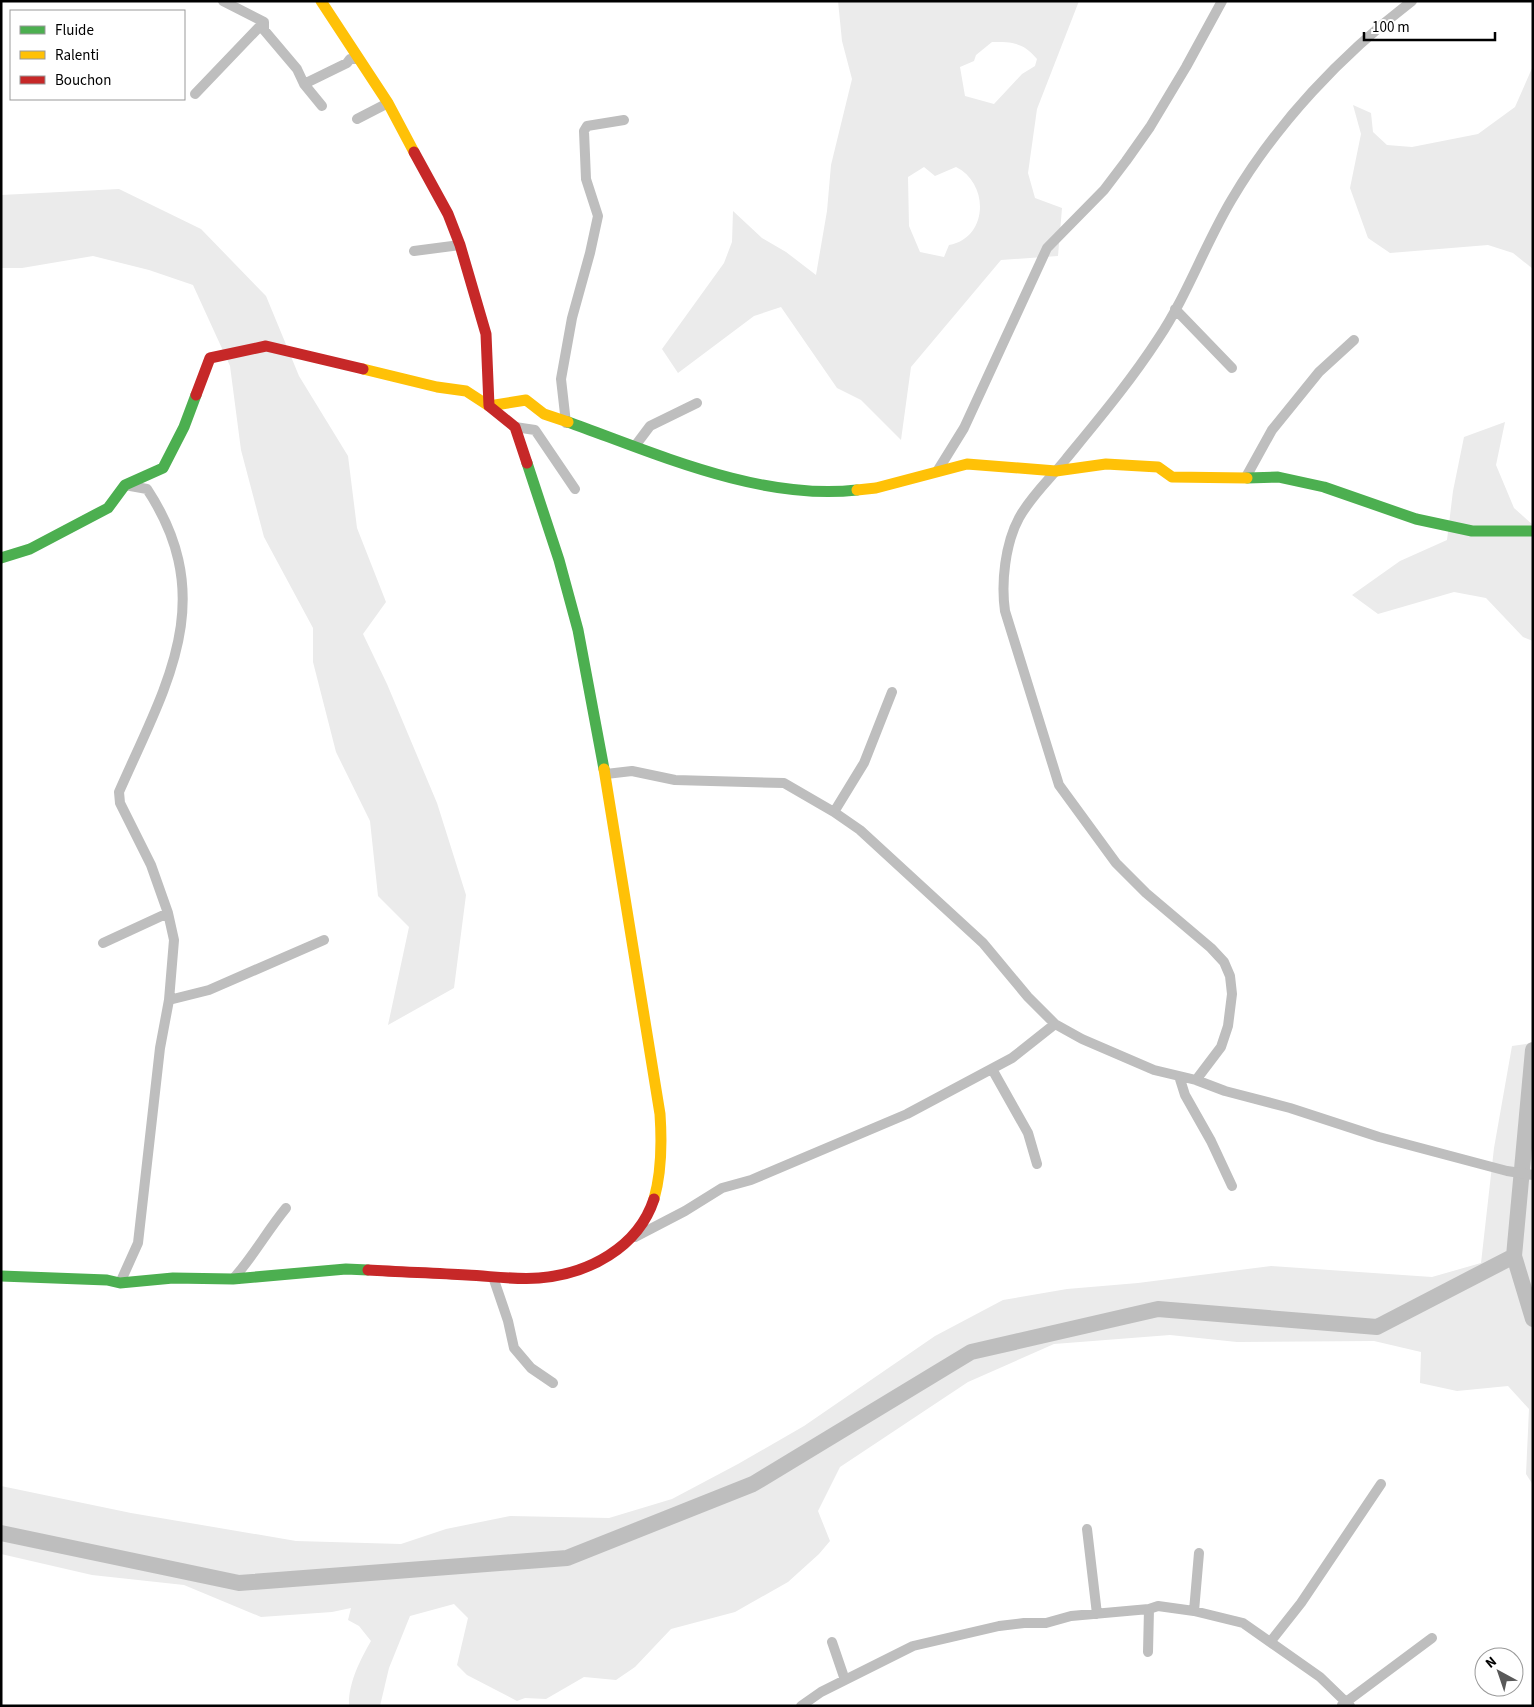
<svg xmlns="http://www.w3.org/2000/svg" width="1534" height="1707" font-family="'Source Sans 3',sans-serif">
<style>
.green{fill:#ebebeb;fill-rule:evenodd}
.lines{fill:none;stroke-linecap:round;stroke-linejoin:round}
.river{stroke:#bebebe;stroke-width:16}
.street{stroke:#bebebe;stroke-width:10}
.fast{stroke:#4caf50;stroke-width:11}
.slow{stroke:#ffc107;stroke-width:11}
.jam{stroke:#c62828;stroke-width:11}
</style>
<rect width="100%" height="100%" fill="#fff"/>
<!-- green -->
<path class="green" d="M838 1H1079L1037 109 1028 173 1035 198 1062 208 1058 256 1001 260 911 367 901 440 861 400 837 388 781 307 754 316 678 373 662 349 724 263 732 242 733 211 762 238 786 252 816 275 827 211 831 165 852 79 842 41ZM992 42C1012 42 1023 42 1037 59L1035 66 1022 74 994 104 965 96 960 67 974 61 976 55ZM924 167 935 176 956 167C990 184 988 238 949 245L944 257 920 252 909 226 908 177Z
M1533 66V269L1513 253 1488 245 1390 253 1368 238 1350 188 1361 134 1353 105 1371 113 1373 132 1387 145 1412 147 1478 134 1515 107Z
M119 189 201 229 266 296 299 376 348 456 357 528 386 602 363 634 387 684 437 803 466 895 454 988 388 1025 409 927 378 896 370 821 336 752 313 662V628L264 537 241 450 230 366 193 285 149 270 93 256 22 268H1V195Z
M1505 422 1496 465 1514 508 1533 525V641L1523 637 1486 598 1454 592 1378 614 1352 595 1400 561 1447 540 1453 491 1464 437Z
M1533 1043V1485L1526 1474 1529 1409 1508 1386 1457 1391 1420 1383 1421 1352 1374 1341 1237 1342 1170 1335 1054 1344 968 1382 840 1467 818 1511 830 1541 819 1554 788 1582 735 1612 671 1629 635 1667 616 1680 584 1677 546 1699 525 1698 517 1701 467 1675 457 1665 468 1618 454 1604 410 1616 389 1668 380 1706H349C348 1684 360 1660 371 1641L359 1626 348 1620 351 1608 332 1612 261 1617 184 1585 92 1575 1 1554V1486L131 1513 296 1541 401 1544 446 1529 510 1516 609 1518 672 1499 738 1464 804 1426 935 1336 1003 1300 1067 1289 1138 1283 1271 1266 1432 1277 1481 1263 1494 1148 1512 1046Z"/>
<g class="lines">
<!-- river -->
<path class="river" d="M1533 1050 1514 1256 1533 1319
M1 1533 239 1583 567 1558 753 1484 971 1352 1158 1309 1377 1327 1514 1256"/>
<!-- street -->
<path class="street" d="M223 1 264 22V30L297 69 304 84 347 63 350 59H357
M304 84 322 106
M195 94 264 22
M357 119 388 103
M414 251 460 245
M1175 309 1232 368
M566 423 561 379 572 318 590 253 598 216 586 179 584 131 587 126 624 120
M515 427 535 430 575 489
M635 446 650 426 697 403
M938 470 964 428 1047 248 1104 190 1126 161 1150 127 1186 67 1222 1
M1246 477 1272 430 1319 372 1354 340
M606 774 632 771 675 780 784 783 834 812 860 830 983 943 1028 997 1055 1024 1082 1039 1154 1070 1196 1080 1225 1091 1290 1108 1379 1137 1507 1171 1533 1175
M834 812 864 763 892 692
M103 943 168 913
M169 1000 209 990 324 940
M992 1069 1028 1133 1037 1164
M1179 1076 1185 1095 1211 1141 1232 1186
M1196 1080 1221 1047 1228 1026 1232 994 1230 976 1224 962 1211 948 1146 893 1116 863 1059 785 1005 611C1001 583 1005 544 1019 518 1031 496 1050 479 1066 459 1098 420 1130 382 1158 339 1187 296 1205 244 1232 199 1277 123 1341 55 1412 1
M635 1237 685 1211 722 1188 751 1180 907 1114 1012 1058 1055 1024
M493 1277 508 1321 514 1348 531 1368 553 1383
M233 1279C253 1257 267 1231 286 1208
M120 1283 138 1243 160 1048 169 1000 174 940 168 913 151 865 120 803 119 792C166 685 220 600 147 489L125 485
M1087 1529 1097 1614
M1194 1611 1199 1553
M1271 1641 1301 1603 1381 1484
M832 1642 845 1680
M1148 1652 1149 1609
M1342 1705 1432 1638
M801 1706 821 1692 913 1646 999 1626 1024 1623H1046L1071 1616 1149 1609 1158 1606 1194 1611 1243 1623 1320 1677 1350 1706"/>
<!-- fast -->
<path class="fast" d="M568 422C657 454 761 501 857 490
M527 463 559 560 578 630 604 769
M1247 478 1278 477 1324 487 1416 519 1472 531H1533
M1 558 30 549 108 508 125 485 163 468 184 427 196 395
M1 1276 107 1280 120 1283 173 1278 233 1279 346 1269 368 1270"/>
<!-- slow -->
<path class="slow" d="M321 1 388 103 414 152
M363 369 437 387 466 391 489 406 526 400 544 414 568 422
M857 490 876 488 967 464 1056 471 1106 464 1158 467 1172 477 1247 478
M604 769 660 1114C662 1143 662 1171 654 1199"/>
<!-- jam -->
<path class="jam" d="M414 152 448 214 460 245 486 334 489 406 515 427 527 463
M196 395 210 358 266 346 363 369
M368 1270C401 1272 434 1273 467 1275 490 1276 515 1280 539 1278 588 1274 638 1248 654 1199"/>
</g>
<!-- border -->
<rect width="1534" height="1707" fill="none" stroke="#000000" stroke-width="5"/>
<!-- legend -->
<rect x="10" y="10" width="175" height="90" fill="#ffffff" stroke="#999999"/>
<rect x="20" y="26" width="25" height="8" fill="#4caf50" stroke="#999999"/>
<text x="55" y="35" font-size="15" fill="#000000">Fluide</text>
<rect x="20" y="51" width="25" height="8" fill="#ffc107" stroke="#999999"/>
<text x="55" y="60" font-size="15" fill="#000000">Ralenti</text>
<rect x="20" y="76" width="25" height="8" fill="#c62828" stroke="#999999"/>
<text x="55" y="85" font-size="15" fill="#000000">Bouchon</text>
<!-- north arrow -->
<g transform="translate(1499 1672) rotate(320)"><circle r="24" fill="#ffffff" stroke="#999999"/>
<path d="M0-4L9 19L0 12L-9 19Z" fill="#595959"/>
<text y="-8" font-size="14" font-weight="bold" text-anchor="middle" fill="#000000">N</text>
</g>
<!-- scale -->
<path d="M1364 32v8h131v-8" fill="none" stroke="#000000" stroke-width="2.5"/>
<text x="1372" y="32" font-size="15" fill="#000000" stroke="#ffffff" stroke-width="4" paint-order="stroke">100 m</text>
</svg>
